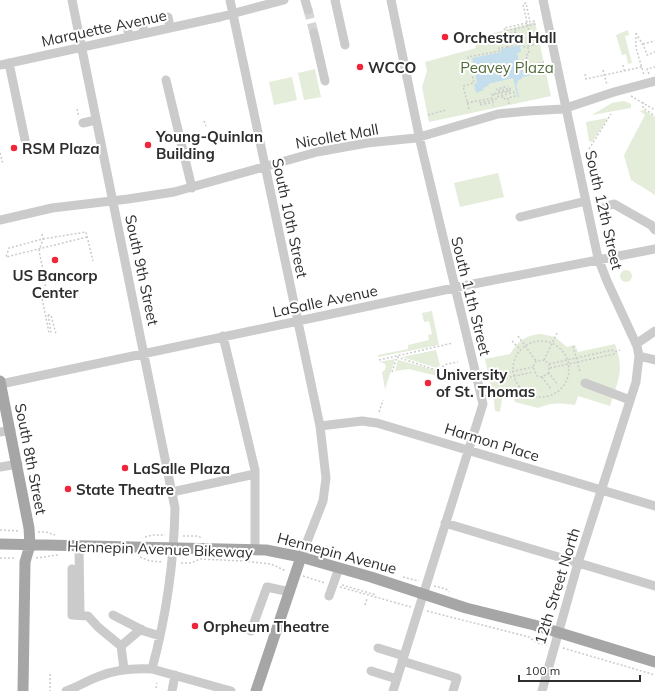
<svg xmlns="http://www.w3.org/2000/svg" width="655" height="691" font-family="Mulish,sans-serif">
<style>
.green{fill:#e4ecda}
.water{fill:#c5deed}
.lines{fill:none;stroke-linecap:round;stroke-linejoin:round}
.minor-tunnel{stroke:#d5d5d5;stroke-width:9;stroke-dasharray:9 4.5;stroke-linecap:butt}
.path{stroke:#cbcbcb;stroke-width:1.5;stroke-dasharray:2 2;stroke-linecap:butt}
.minor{stroke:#cbcbcb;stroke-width:9}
.major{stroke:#a6a6a6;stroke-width:11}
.poi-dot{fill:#ed2739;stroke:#fff;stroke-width:1.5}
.labels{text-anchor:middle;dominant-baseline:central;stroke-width:4;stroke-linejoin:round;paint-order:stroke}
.street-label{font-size:15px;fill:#2e2e2e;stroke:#fff}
.poi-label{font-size:15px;font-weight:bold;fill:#2e2e2e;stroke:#fff;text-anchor:start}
.park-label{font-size:15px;fill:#516b39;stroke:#fff}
</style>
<rect width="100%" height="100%" fill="#fff"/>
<!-- green -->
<path class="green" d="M535 22 551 96 429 122 422 87 427 71 425 62 476 48 475 38Z
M628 30 629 35 625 36 632 63 628 64 626 54 622 55 616 35Z
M315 69 321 97 304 100 298 73Z
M292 77 297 100 274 105 269 82Z
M624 101 631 104V108L592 115 612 103Z
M644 110 655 117V195L631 180 624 155 645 115 640 111Z
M608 118 592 142 589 141 586 122Z
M498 173 504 197 460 207 454 183Z
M620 276a6 6 0 1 1 12 0a6 6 0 1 1-12 0Z
M432 311 439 345 378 357V355L408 349V345L429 340 428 335 432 334 429 321 424 322 422 313Z
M541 334 555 337 567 347 575 345 578 352 615 344C625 372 618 379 610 406L578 396 575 405C561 403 551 402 538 408L515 402 513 396 508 395 502 399 500 412 495 411 494 401 485 359 510 354C518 341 526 335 541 334Z
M436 350 440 365 437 368 402 357Z
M395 359 385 389 382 372 385 370 386 366 384 363 379 362Z
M398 360 439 371 437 376 409 369 395 371Z"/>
<!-- water -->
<path class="water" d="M520 45 521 52 517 53 523 75 538 72 539 74 522 77V79L518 80V83L516 84 519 97 518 98 513 78 488 84 489 86 483 88 484 90 476 93 474 84 477 83 472 58 501 52V49Z"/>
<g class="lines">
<!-- minor-tunnel -->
<path class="minor-tunnel" d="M308 10 314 33"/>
<!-- path -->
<path class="path" d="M527 23 504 28 505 31 536 24
M515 29 516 35 520 34 523 47 532 45 523 4 526 3 530 22 535 21
M516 32 499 36V39L505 38 507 47 518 44
M636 33V48L644 75
M636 33 644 47 647 55 655 52
M643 44 655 41
M532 45 540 43
M528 47 529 54 526 55 530 71 537 70 535 64 544 62
M527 59 520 61 523 73 530 71
M623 65 624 70
M603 70 607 85
M585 74 586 79 642 67
M649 74 647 69 655 67
M493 95 510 91 511 93 496 97V99L480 103V105L493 102V106
M502 96 503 99 508 98
M631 96 655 110
M643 102V108L655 116
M467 103 492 98V94L510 90V88L497 91V89L508 86
M509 104 508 98 515 96 513 90
M77 109 79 117
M469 109 463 86 474 83 468 57 500 51 499 48 507 47
M428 115 446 110
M204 121 206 126
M589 149 611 114
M0 153 3 164
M42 234 43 239 39 251 46 284 41 293 49 333 51 332
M87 237 6 257 9 248 43 239 86 232 93 261
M48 315H51L56 334
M48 315 51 332
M518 336 536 361
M512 341 520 349
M513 369a28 28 0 1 1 56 0a28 28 0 1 1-56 0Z
M573 346 580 372
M397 357 436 370 447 364 458 362
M379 360 453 343
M544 360 557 333
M549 364 612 350 615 352
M550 368 614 354 615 352 620 350
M392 372 397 357
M549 373 542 377 537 376 533 367 536 361 544 360 549 364V373L558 385
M542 377 551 389
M495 378 497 380 533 372
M487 380 495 378 496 375 533 367
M379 412 383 400
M0 530 20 531
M38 532H46L55 535
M183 536H196L203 538
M145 537 153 535H165
M140 557 150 561 163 562
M0 558H16
M36 558 58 555
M181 563H191L200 559 243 561 271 564 286 571
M303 576 325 583
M403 577 419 581
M342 585 376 595
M434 586 446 589 449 592
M340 587 411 607
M365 605 367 599
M427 611 529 637 537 643 547 645
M563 648 655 675
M50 674V691
M156 688 157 683"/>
<!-- minor -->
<path class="minor" d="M72 0 175 508C174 562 166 617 152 669
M230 0 320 426 326 478 323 501 301 557
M305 0 308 10
M335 0 345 45
M391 0 421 145 483 404 393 691
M168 17 170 27
M142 22 144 33
M127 26 129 36
M314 33 325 81
M9 63 25 140
M0 65 220 17 284 0
M166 80 192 188
M83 123 96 120
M606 206 614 204 651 225 655 230
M520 217 586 201
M0 220 52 208 128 199 174 192 317 152 367 143 416 138 498 114 528 111 563 109 614 92 655 81
M223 336 255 470V549
M636 344 655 331
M639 356 655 360
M585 383 630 400
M1 384 468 285 655 249
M320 426 362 421 377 423 655 506
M0 432 11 430
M0 467 18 464
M172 492 255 474
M445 523 655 586
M79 546 80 615
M72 569V615L88 616 98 627 121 646 124 669
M329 596 339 568
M113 615 144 631 160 636
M251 631 267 587 290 592
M121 646 141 629
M378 648 404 656
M402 661 457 678 453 691
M371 671 397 679
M66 691C78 687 88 680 100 676 117 669 134 668 152 669L231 691
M172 691 175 675
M542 691 578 563 636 382 639 356 637 346 607 281 598 258 543 0"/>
<!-- major -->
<path class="major" d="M0 381 29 528 30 545 25 562 23 691
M0 544 266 550 301 557 371 577 466 608 534 625 655 662
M256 691 301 557"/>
</g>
<!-- markers -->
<g class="poi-dot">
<circle cx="445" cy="37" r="4"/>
<circle cx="360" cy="67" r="4"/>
<circle cx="148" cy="145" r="4"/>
<circle cx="14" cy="148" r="4"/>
<circle cx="55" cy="260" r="4"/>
<circle cx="428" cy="383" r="4"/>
<circle cx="125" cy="468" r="4"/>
<circle cx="68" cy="489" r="4"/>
<circle cx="195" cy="626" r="4"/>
</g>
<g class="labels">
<!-- street labels -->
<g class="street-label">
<text transform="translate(104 28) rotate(-12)">Marquette Avenue</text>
<text transform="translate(337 136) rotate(-10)">Nicollet Mall</text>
<text transform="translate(604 210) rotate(77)">South 12th Street</text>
<text transform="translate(290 218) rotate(78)">South 10th Street</text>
<text transform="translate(142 270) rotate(78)">South 9th Street</text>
<text transform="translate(471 296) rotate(76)">South 11th Street</text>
<text transform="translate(325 301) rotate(-12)">LaSalle Avenue</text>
<text transform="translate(492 442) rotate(17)">Harmon Place</text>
<text transform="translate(31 459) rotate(79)">South 8th Street</text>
<text transform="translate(160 549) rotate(2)">Hennepin Avenue Bikeway</text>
<text transform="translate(337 553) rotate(15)">Hennepin Avenue</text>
<text transform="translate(557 586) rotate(-73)">12th Street North</text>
</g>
<!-- poi labels -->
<g class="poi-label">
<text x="453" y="37">Orchestra Hall</text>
<text x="368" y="67">WCCO</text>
<text x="156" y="136">Young-Quinlan<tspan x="156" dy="17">Building</tspan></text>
<text x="22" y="148">RSM Plaza</text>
<text x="55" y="275" text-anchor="middle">US Bancorp<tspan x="55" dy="17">Center</tspan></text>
<text x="436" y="374">University<tspan x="436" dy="17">of St. Thomas</tspan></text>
<text x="133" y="468">LaSalle Plaza</text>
<text x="76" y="489">State Theatre</text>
<text x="203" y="626">Orpheum Theatre</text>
</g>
<!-- park labels -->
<g class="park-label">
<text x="507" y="67">Peavey Plaza</text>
</g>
</g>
<!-- scale -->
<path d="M519 675v6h121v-6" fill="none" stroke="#2e2e2e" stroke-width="2"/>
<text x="525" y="675" font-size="12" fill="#2e2e2e" stroke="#ffffff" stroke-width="3" paint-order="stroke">100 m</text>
</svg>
